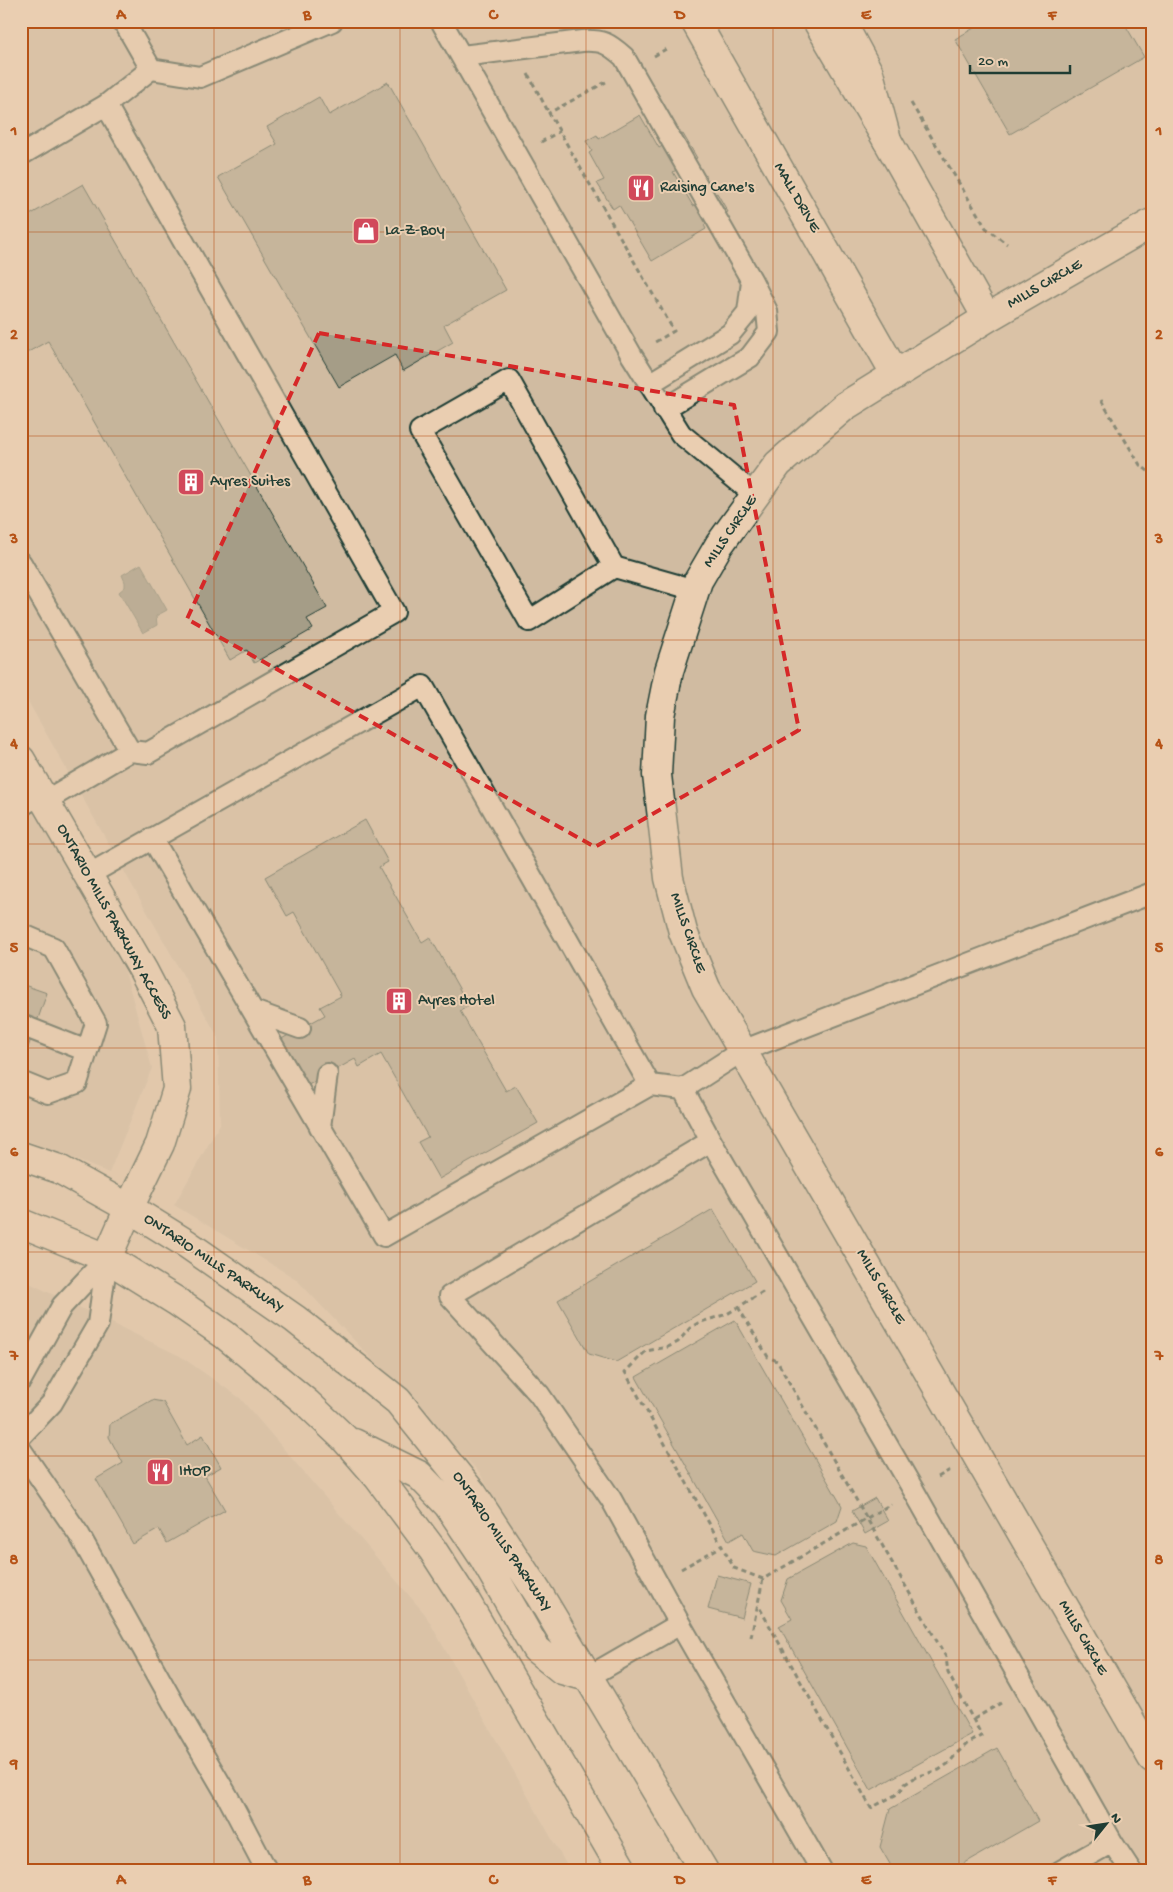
<svg xmlns="http://www.w3.org/2000/svg" width="1173" height="1892" font-family="'Gochi Hand',sans-serif">
<style>
.built{fill:#d0bba1}
.water{fill:#8f8d7a;stroke:#626d5e}
.building{fill:#a59d87;stroke:#1f3d34}
.lines{fill:none;stroke-linecap:round;stroke-linejoin:round}
.service-casing{stroke:#1f3d34;stroke-width:24}
.minor-casing{stroke:#1f3d34;stroke-width:31}
.secondary-casing{stroke:#1f3d34;stroke-width:31}
.primary-casing{stroke:#1f3d34;stroke-width:31}
.path{stroke:#1f3d34;stroke-width:3;stroke-dasharray:5 4;stroke-linecap:butt}
.service{stroke:#eaceb1;stroke-width:20}
.minor{stroke:#eaceb1;stroke-width:28}
.secondary{stroke:#eaceb1;stroke-width:28}
.primary{stroke:#eaceb1;stroke-width:28}
.marked{fill:none;stroke:#d62828;stroke-width:4;stroke-dasharray:10 6;stroke-linejoin:round}
.grid{fill:none;stroke:#b65216;stroke-width:1;stroke-opacity:0.55}
.labels{text-anchor:middle;dominant-baseline:central;stroke-width:4;stroke-linejoin:round;paint-order:stroke}
.poi-label{font-size:16px;fill:#1f3d34;stroke:#eaceb1;text-anchor:start}
.street-label{font-size:16px;fill:#1f3d34;stroke:#eaceb1}
.neatline{fill:none;stroke:#b65216;stroke-width:2}
.grid-label{font-size:16px;text-anchor:middle;font-weight:bold;fill:#b65216}
</style>
<rect width="100%" height="100%" fill="#e2c8ac"/>
<filter id="ink" filterUnits="userSpaceOnUse"><feTurbulence type="fractalNoise" baseFrequency=".02" numOctaves="2"/><feDisplacementMap in="SourceGraphic" scale="10" xChannelSelector="R" yChannelSelector="G"/><feConvolveMatrix kernelMatrix="1 2 1 2 8 2 1 2 1" color-interpolation-filters="sRGB"/></filter>
<g filter="url(#ink)">
<!-- built -->
<path class="built" d="M21 21H1152V1871H716L479 1472 296 1279 174 1205 220 1124 218 1037 21 689Z
M21 788 124 968 152 1068 109 1173 21 1138Z
M21 1279 180 1356 240 1398 425 1614 570 1871H21Z"/>
<!-- water -->
<path class="water" d="M141 564 167 610 156 616 157 625 143 633 119 592 125 587V582L122 575Z"/>
<!-- building -->
<path class="building" d="M986 21H1123L1144 57 1010 134 955 39Z
M388 82 506 290 444 325 453 342 403 371 395 355 339 387 218 177 277 144 267 127 319 97 329 115Z
M640 115 659 148 683 134 697 158 673 172 693 206 717 193 728 212 704 225 706 229 652 261 619 205 613 209 597 183 604 180 589 153 592 151 586 141 597 135 599 139Z
M83 184 327 608 307 619 313 629 254 663 247 650 230 660 48 341 21 356V220Z
M365 820 388 862 379 867 422 942 430 937 469 1006 460 1011 506 1091 516 1086 538 1123 439 1179 418 1142 428 1137 381 1054 359 1067 355 1059 303 1088 276 1042 325 1015 320 1007 341 996 294 912 287 916 265 877Z
M21 984 47 993 25 1056 21 1055Z
M713 1209 755 1281 616 1362 589 1354 558 1300Z
M735 1320 842 1506 837 1521 776 1556 753 1551 743 1533 729 1541 636 1377Z
M152 1400 163 1402 187 1445 203 1435 221 1467 205 1476 225 1510 167 1543 159 1529 133 1544 96 1479 123 1463 109 1437 110 1424Z
M875 1498 888 1521 865 1534 852 1511Z
M853 1543 866 1546 972 1734 871 1790 779 1626 792 1619 781 1600 788 1579Z
M717 1575 751 1584 742 1618 708 1609Z
M997 1748 1038 1821 951 1871H894L880 1847 890 1809Z"/>
<g class="lines">
<!-- service casing -->
<g class="service-casing">
<path id="service" d="M441 21 632 356 681 434 755 495
M462 56 582 41C603 40 608 43 624 57L752 281 767 311 769 332 750 357 664 409
M151 69 200 77 332 21
M21 155 106 105 151 69 124 22 121 21
M649 384 730 334 748 312 752 281
M21 563 130 751
M614 567 529 621 420 431 509 380 614 567 695 590
M45 801 130 751 148 753 394 612 106 105
M21 806 41 794
M152 838 384 1236 650 1085
M88 875 423 686 650 1085 683 1089 742 1051 1152 893
M21 934 54 948 96 1023 77 1083 48 1093 21 1082
M253 1011 300 1028
M21 1025 87 1051
M320 1127 327 1074
M711 1141 914 1491 1112 1842 1061 1871
M21 1380 62 1306 107 1258
M21 1436 52 1403 98 1324 107 1258
M21 1450 80 1536 176 1708 228 1797 267 1871
M680 1624 822 1871
M588 1677 680 1624 611 1499 539 1394 450 1296 711 1141 683 1089
M1112 1842 1131 1871"/>
</g>
<!-- minor casing -->
<g class="minor-casing">
<path id="minor" d="M695 21 896 375
M817 21 887 140 987 318
M1152 223 987 318 845 406 778 464 719 545 698 581 669 671 660 716 657 775 669 878 683 932 706 988 1152 1758
M21 760 143 970 172 1026 177 1089 160 1144 129 1208 107 1258"/>
</g>
<!-- secondary casing -->
<g class="secondary-casing">
<path id="secondary" d="M21 1156 59 1169 129 1208 187 1244 295 1319 398 1401 473 1494 540 1596 704 1871
M21 1223 107 1258 176 1301 225 1335 307 1403 344 1438 378 1477 432 1549 467 1603 623 1871
M354 1443 419 1475 448 1505 483 1557 536 1649 562 1670 588 1677"/>
</g>
<!-- primary casing -->
<g class="primary-casing">
<path id="primary" d="M841 21 869 73 887 140"/>
</g>
<!-- path -->
<path class="path" d="M654 56 666 49
M528 74 549 113
M606 82 549 113 674 331 655 342
M911 103 986 228 1007 244
M541 142 560 131
M1101 400 1140 465 1152 474
M738 1307 768 1357 777 1361 946 1657 948 1673 982 1736 967 1744 957 1753 949 1763 939 1770 916 1777 905 1784 899 1793 871 1808 758 1605
M938 1477 950 1470
M681 1569 722 1546
M763 1579 734 1568 625 1372 646 1351 668 1347 678 1342 690 1328 698 1323 727 1314 766 1290
M751 1637 763 1579 891 1504
M974 1719 1001 1703"/>
<!-- service -->
<use href="#service" class="service"/>
<!-- minor -->
<use href="#minor" class="minor"/>
<!-- secondary -->
<use href="#secondary" class="secondary"/>
<!-- primary -->
<use href="#primary" class="primary"/>
</g>
</g>
<!-- marked area -->
<path d="M0 0H1173V1892H0ZM319 333 734 405 799 730 595 847 187 619Z" fill="#e2c8ac" fill-opacity=".55" fill-rule="evenodd"/>
<path class="marked" d="M319 333 734 405 799 730 595 847 187 619Z"/>
<!-- grid -->
<path class="grid" d="M214 21V1871M400 21V1871M586 21V1871M773 21V1871M959 21V1871M21 232H1152M21 436H1152M21 640H1152M21 844H1152M21 1048H1152M21 1252H1152M21 1456H1152M21 1660H1152"/>
<!-- icons -->
<defs>
<g id="restaurant-square" transform="scale(1.4375)"><rect x="-9" y="-9" width="18" height="18" rx="4" fill="#d1495b" stroke="#eaceb1"/><path d="M-5-6h1v4h1v-4h1v4h1v-4h1v5L-1.5 .5V6h-2V.5L-5-1ZM5-6V6H3V1.5H1.5Q1.5-4 5-6Z" fill="#fff"/></g>
<g id="shop-square" transform="scale(1.4375)"><rect x="-9" y="-9" width="18" height="18" rx="4" fill="#d1495b" stroke="#eaceb1"/><path d="M-5-2.5h2.3a2.7 3.5 0 0 1 5.4 0H5L5.5 6h-11ZM-1.5-2.5h3a1.5 2.3 0 0 0-3 0Z" fill="#fff"/></g>
<g id="building-square" transform="scale(1.4375)"><rect x="-9" y="-9" width="18" height="18" rx="4" fill="#d1495b" stroke="#eaceb1"/><path d="M-4-6H4V6H1V3H-1V6H-4ZM-2.5-4.3h1.7v1.8h-1.7ZM.8-4.3h1.7v1.8H.8ZM-2.5-1h1.7V.8h-1.7ZM.8-1h1.7V.8H.8Z" fill="#fff"/></g>
</defs>
<g fill-rule="evenodd">
<use href="#restaurant-square" x="641" y="188"/>
<use href="#shop-square" x="366" y="231"/>
<use href="#building-square" x="191" y="482"/>
<use href="#building-square" x="399" y="1001"/>
<use href="#restaurant-square" x="160" y="1472"/>
</g>
<g class="labels">
<!-- poi labels -->
<g class="poi-label">
<text x="660" y="188">Raising Cane's</text>
<text x="385" y="231">La-Z-Boy</text>
<text x="210" y="482">Ayres Suites</text>
<text x="418" y="1001">Ayres Hotel</text>
<text x="179" y="1472">IHOP</text>
</g>
<!-- street labels -->
<g class="street-label">
<text transform="translate(796 198) rotate(60)">MALL DRIVE</text>
<text transform="translate(1045 285) rotate(-30)">MILLS CIRCLE</text>
<text transform="translate(731 532) rotate(-56)">MILLS CIRCLE</text>
<text transform="translate(113 922) rotate(61)">ONTARIO MILLS PARKWAY ACCESS</text>
<text transform="translate(687 933) rotate(71)">MILLS CIRCLE</text>
<text transform="translate(213 1264) rotate(34)">ONTARIO MILLS PARKWAY</text>
<text transform="translate(880 1287) rotate(60)">MILLS CIRCLE</text>
<text transform="translate(501 1542) rotate(56)">ONTARIO MILLS PARKWAY</text>
<text transform="translate(1082 1638) rotate(60)">MILLS CIRCLE</text>
</g>
</g>
<!-- margin -->
<rect width="1173" height="1892" fill="none" stroke="#eaceb1" stroke-width="55"/>
<!-- north arrow -->
<g transform="translate(1106 1824) rotate(60)" stroke="#eaceb1" stroke-width="4" paint-order="stroke">
<path d="M0-4L9 19L0 12L-9 19Z" fill="#1f3d34"/>
<text y="-8" font-size="14" font-weight="bold" text-anchor="middle" fill="#1f3d34">N</text>
</g>
<!-- scale -->
<path d="M970 65v8h100v-8" fill="none" stroke="#1f3d34" stroke-width="2.5"/>
<text x="978" y="65" font-size="15" fill="#1f3d34" stroke="#eaceb1" stroke-width="4" paint-order="stroke">20 m</text>
<rect x="28" y="28" width="1118" height="1836" class="neatline"/>
<g class="grid-label">
<text x="121" y="19">A</text>
<text x="307" y="19">B</text>
<text x="493" y="19">C</text>
<text x="680" y="19">D</text>
<text x="866" y="19">E</text>
<text x="1052" y="19">F</text>
<text x="14" y="135">1</text>
<text x="1159" y="135">1</text>
<text x="14" y="339">2</text>
<text x="1159" y="339">2</text>
<text x="14" y="543">3</text>
<text x="1159" y="543">3</text>
<text x="14" y="748">4</text>
<text x="1159" y="748">4</text>
<text x="14" y="952">5</text>
<text x="1159" y="952">5</text>
<text x="14" y="1156">6</text>
<text x="1159" y="1156">6</text>
<text x="14" y="1360">7</text>
<text x="1159" y="1360">7</text>
<text x="14" y="1564">8</text>
<text x="1159" y="1564">8</text>
<text x="14" y="1768">9</text>
<text x="1159" y="1768">9</text>
<text x="121" y="1884">A</text>
<text x="307" y="1884">B</text>
<text x="493" y="1884">C</text>
<text x="680" y="1884">D</text>
<text x="866" y="1884">E</text>
<text x="1052" y="1884">F</text>
</g>
</svg>
